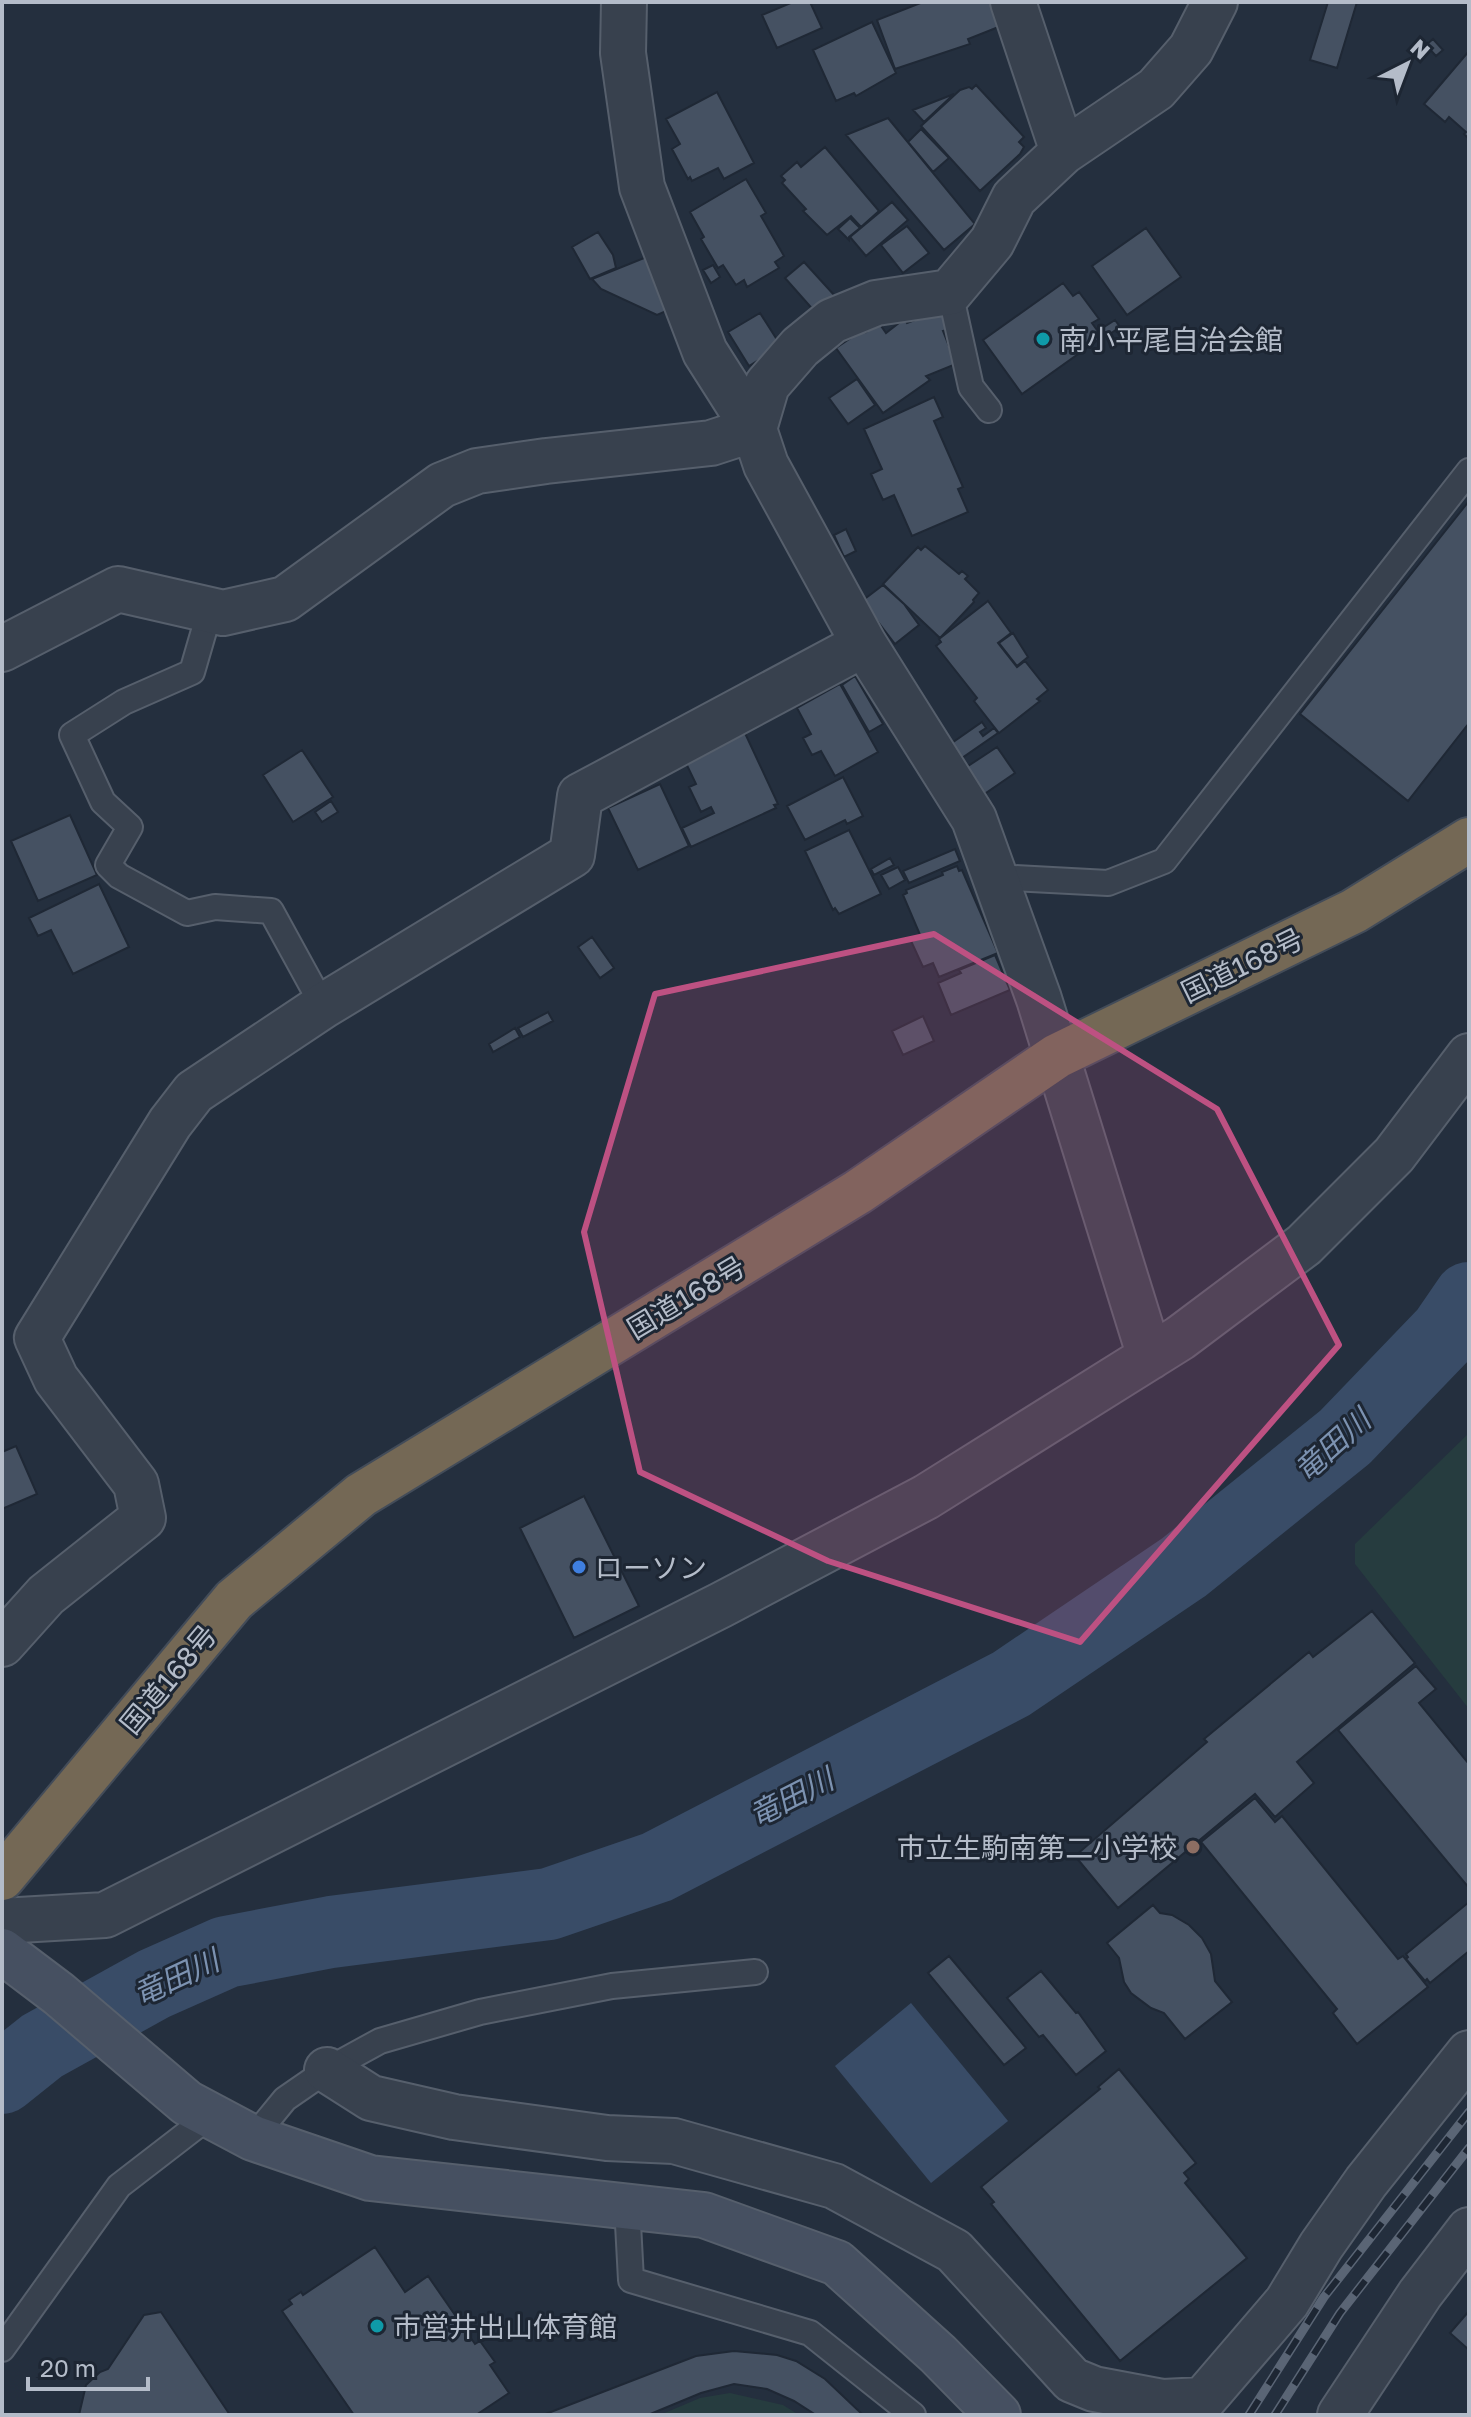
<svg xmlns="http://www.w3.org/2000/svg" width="1471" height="2417" font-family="'Golos Text','Noto Sans JP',sans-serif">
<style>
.green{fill:#263c3f}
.water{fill:#394c67}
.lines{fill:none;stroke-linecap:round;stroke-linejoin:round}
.river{stroke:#394c67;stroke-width:72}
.building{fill:#455162;stroke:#1f2835;stroke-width:2}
.lane-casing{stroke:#565f6c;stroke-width:28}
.street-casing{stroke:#565f6c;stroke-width:48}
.secondary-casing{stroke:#565f6c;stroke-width:48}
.highway-casing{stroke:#434c59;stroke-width:48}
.lane{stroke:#38414e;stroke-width:24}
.street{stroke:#38414e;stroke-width:44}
.secondary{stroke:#465061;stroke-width:44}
.highway{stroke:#746855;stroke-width:44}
.rail-casing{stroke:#5a6575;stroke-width:9}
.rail{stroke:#1d2633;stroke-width:6;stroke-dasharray:18;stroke-linecap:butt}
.marked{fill:#bd5182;fill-opacity:0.2;stroke:#bd5182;stroke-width:6;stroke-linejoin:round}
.culture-dot{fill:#0f9aa8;stroke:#1d2633;stroke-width:3}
.shop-dot{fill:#3f7fe0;stroke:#1d2633;stroke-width:3}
.education-dot{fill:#8d6e63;stroke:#1d2633;stroke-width:3}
.labels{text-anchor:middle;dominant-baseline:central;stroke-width:6;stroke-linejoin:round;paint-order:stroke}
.poi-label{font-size:28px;fill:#b4bcc9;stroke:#1d2633;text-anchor:start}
.street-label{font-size:28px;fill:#b4bcc9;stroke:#1d2633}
.water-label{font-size:30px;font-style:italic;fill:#7c92b1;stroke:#1d2633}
</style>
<rect width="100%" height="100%" fill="#242f3e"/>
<!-- green -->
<path class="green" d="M1469 1433V1709L1355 1564V1544Z
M730 2393 783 2405 799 2415H660L700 2398Z"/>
<!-- water -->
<path class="water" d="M911 2003 1008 2121 931 2183 835 2066Z"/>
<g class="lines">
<!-- river -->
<path class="river" d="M2 2078 42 2046 154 1984 226 1952 331 1932 549 1904 657 1867 1011 1684 1184 1567 1345 1437 1445 1333 1469 1298"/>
</g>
<!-- building -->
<path class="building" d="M793 2H810L822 28 777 48 762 15Z
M923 2H998L1001 26 968 39 970 44 895 69 877 20Z
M1328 2H1357L1337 68 1310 60Z
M872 22 896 73 856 96 854 93 836 101 813 50Z
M1433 39 1443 50 1436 56 1426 45Z
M1469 51V139L1464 134 1466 132 1449 117 1445 122 1424 104Z
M976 85 1024 137 1019 142 1024 147 1020 154 980 191 921 126 960 90 969 87 972 89Z
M717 92 754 163 724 179 718 168 692 181 690 177 688 179 672 149 680 144 666 119Z
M954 94 924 122 913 110Z
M888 118 975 224 944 250 846 135Z
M921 129 949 158 933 172 908 142Z
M825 147 879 211 861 227 851 216 827 235 803 211 806 209 782 183 785 180 781 176 797 162 801 167Z
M746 179 766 213 761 216 784 256 775 262 779 268 747 287 744 280 736 285 723 265 718 268 701 239 704 237 690 212Z
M892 202 908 220 866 256 850 237Z
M850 218 860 228 849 237V240L838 229Z
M907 226 929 253 903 273 881 245Z
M1146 228 1181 277 1127 315 1092 266Z
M598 232 613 255 616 268 590 279 572 247Z
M649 256 671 309 657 315 601 289 592 279Z
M804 262 835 296 816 313 785 278Z
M713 265 720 277 711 283 703 270Z
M1063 283 1073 296 1079 292 1099 319 1092 323 1102 337 1022 394 983 340Z
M943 309 951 329 943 331 956 364 926 376 930 380 883 413 836 348 864 329 866 332 879 323 886 333 904 319 907 323Z
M760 313 781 346 749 366 728 332Z
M1115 320 1120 327 1107 336 1101 329Z
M857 379 875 405 848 424 829 398Z
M934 397 943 417 934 421 963 487 958 489 968 512 912 536 894 495 883 500 871 474 882 469 864 429Z
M1469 501V723L1408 801 1300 714Z
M846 529 856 551 844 557 834 535Z
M925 546 959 574 962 571 968 576 965 579 979 593 973 600 974 602 940 638 883 584 918 547 921 550Z
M883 585 904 604 919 625 895 644 862 601Z
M988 601 1011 633 998 643 1017 667 1025 661 1048 690 1037 699 1040 701 999 733 974 701 977 698 936 646 941 642 939 639Z
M1013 633 1028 657 1017 666 999 643Z
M855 676 883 724 869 732 842 685Z
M840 684 878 752 835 776 821 751 812 755 803 738 811 734 797 708Z
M982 722 986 728 980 732 983 736 994 728 998 733 959 760 949 745Z
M744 731 778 804 774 805 776 808 691 847 682 828 714 813 711 807 701 812 689 787 696 784 684 759Z
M997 747 1015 773 980 797 962 770Z
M302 750 333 797 293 822 263 775Z
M843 777 863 816 847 824 845 820 805 840 787 806Z
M660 784 689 846 638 870 608 808Z
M331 801 338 812 322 822 315 812Z
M70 815 97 875 38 901 11 841Z
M849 830 881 894 839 914 835 908 833 910 805 851Z
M955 849 960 861 909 883 903 871Z
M890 858 894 865 874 875 871 869Z
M957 866 959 871 962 870 998 953 939 977 933 963 923 967 911 941 921 937 903 895 907 893 906 890 943 875 942 872Z
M898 867 905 880 889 889 881 875Z
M99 884 129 947 73 974 51 930 38 936 29 918Z
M592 937 614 968 600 978 578 947Z
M995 955 1010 990 951 1015 938 983 961 973 959 970Z
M548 1012 553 1021 523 1037 518 1028Z
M923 1016 934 1041 903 1055 892 1031Z
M515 1028 520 1037 493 1052 489 1044Z
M16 1446 37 1494 2 1509V1452Z
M584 1496 639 1606 574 1638 520 1528Z
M1372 1611 1415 1663 1297 1762 1314 1783 1275 1817 1255 1794 1118 1908 1075 1856 1207 1742 1204 1739 1309 1652 1313 1657Z
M1416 1666 1436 1689 1419 1703 1469 1764V1888L1338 1730Z
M1255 1798 1275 1822 1282 1816 1398 1959 1403 1956 1428 1987 1357 2044 1333 2013 1337 2009 1201 1842Z
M1469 1902V1951L1430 1983 1427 1979 1425 1981 1406 1959 1408 1957 1406 1954Z
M1153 1905 1160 1913 1172 1915 1189 1925 1202 1938 1211 1954 1215 1981 1232 2002 1185 2039 1164 2013 1151 2008 1131 1993 1124 1982 1119 1958 1107 1943Z
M949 1956 1026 2048 1004 2065 928 1973Z
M1041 1971 1076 2013 1078 2012 1106 2051 1076 2075 1043 2035 1039 2037 1007 1998Z
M1119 2069 1196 2163 1184 2173 1189 2179 1185 2183 1247 2258 1120 2361 991 2204 994 2202 981 2187 1100 2089 1098 2087Z
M375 2247 405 2292 428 2276 475 2344 480 2341 495 2362 490 2365 509 2393 476 2415H354L282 2311 292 2304 289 2300 301 2292 303 2295Z
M1469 2311V2350L1450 2333Z
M161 2312 230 2415H79L86 2385 100 2372 108 2369 144 2315Z
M734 2351 777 2355 796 2361 825 2379 863 2415H816L794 2401 767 2389 734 2384 701 2393 648 2415H543L696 2356Z"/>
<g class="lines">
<!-- lane casing -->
<g class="lane-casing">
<path id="lane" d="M950 292 971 387 989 410
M210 610 192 672 124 702 72 735 103 802 130 827 108 865 119 876 187 913 215 907 271 911 323 1006
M995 877 1108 883 1164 861 1469 471
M253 2138 285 2099 327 2070 380 2041 480 2012 612 1986 755 1972
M627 2205 631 2280 810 2333 913 2415
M2 2349 119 2186 211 2115"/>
</g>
<!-- street casing -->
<g class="street-casing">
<path id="street" d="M624 2 623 53 642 187 705 352 754 429 766 465 864 644 974 819 1039 999 1150 1357
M1013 2 1063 152
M754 429 767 385 800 347 832 321 876 303 950 292 992 242 1014 198 1063 152 1156 89 1191 49 1215 2
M2 649 118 589 223 613 285 599 442 485 477 471 546 461 711 443 754 429
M2 1644 46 1595 143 1518 136 1484 56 1379 37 1338 170 1123 194 1092 323 1006 572 855 580 796 864 644
M2 1921 105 1915 721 1605 926 1497 1180 1338 1304 1245 1394 1155 1469 1056
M327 2070 371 2098 454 2117 607 2138 674 2141 834 2186 954 2251 1072 2380 1094 2389 1163 2402 1203 2400 1287 2302 1321 2246 1366 2182 1469 2053
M1340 2415 1420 2294 1469 2230"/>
</g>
<!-- secondary casing -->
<g class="secondary-casing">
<path id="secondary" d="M2 1951 59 1994 187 2103 253 2138 370 2178 704 2215 837 2263 938 2354 998 2415"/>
</g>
<!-- highway casing -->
<g class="highway-casing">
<path id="highway" d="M2 1878 234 1600 361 1495 858 1192 1057 1056 1354 911 1469 840"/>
</g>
<!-- lane -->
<use href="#lane" class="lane"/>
<!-- street -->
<use href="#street" class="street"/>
<!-- secondary -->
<use href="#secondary" class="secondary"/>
<!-- highway -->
<use href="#highway" class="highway"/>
<!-- rail casing -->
<g class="rail-casing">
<path id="rail" d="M1249 2415 1324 2297 1469 2112
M1275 2415 1340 2313 1469 2148"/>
</g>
<!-- rail -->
<use href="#rail" class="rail"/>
</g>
<!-- marked area -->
<path class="marked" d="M934 934 1217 1109 1339 1345 1080 1642 828 1561 640 1472 584 1232 655 994Z"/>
<!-- markers -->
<g class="culture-dot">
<circle cx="1043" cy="339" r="8"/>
<circle cx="377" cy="2326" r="8"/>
</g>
<circle class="shop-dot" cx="579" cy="1567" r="8"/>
<circle class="education-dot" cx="1193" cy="1847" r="8"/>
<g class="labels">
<!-- poi labels -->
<g class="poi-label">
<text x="1059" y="339">南小平尾自治会館</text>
<text x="595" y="1567">ローソン</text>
<text x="1177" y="1847" text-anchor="end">市立生駒南第二小学校</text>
<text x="393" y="2326">市営井出山体育館</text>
</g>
<!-- street labels -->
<g class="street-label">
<text transform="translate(1242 965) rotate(-26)">国道168号</text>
<text transform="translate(686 1297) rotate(-31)">国道168号</text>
<text transform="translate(168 1679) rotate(-50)">国道168号</text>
</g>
<!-- water labels -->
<g class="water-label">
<text transform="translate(1332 1445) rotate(-42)">竜田川</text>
<text transform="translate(791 1797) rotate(-27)">竜田川</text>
<text transform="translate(176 1977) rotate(-25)">竜田川</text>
</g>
</g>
<!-- border -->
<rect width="1471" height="2417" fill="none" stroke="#b4bcc9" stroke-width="8"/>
<!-- north arrow -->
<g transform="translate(1407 64) rotate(42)" stroke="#1d2633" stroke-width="6" paint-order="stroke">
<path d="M0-6L14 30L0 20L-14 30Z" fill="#b4bcc9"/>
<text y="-12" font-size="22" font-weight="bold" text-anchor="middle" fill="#b4bcc9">N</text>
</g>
<!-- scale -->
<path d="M28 2377v12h120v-12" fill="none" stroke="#b4bcc9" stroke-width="4"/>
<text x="40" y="2377" font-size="24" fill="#b4bcc9" stroke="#1d2633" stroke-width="6" paint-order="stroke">20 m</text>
</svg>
